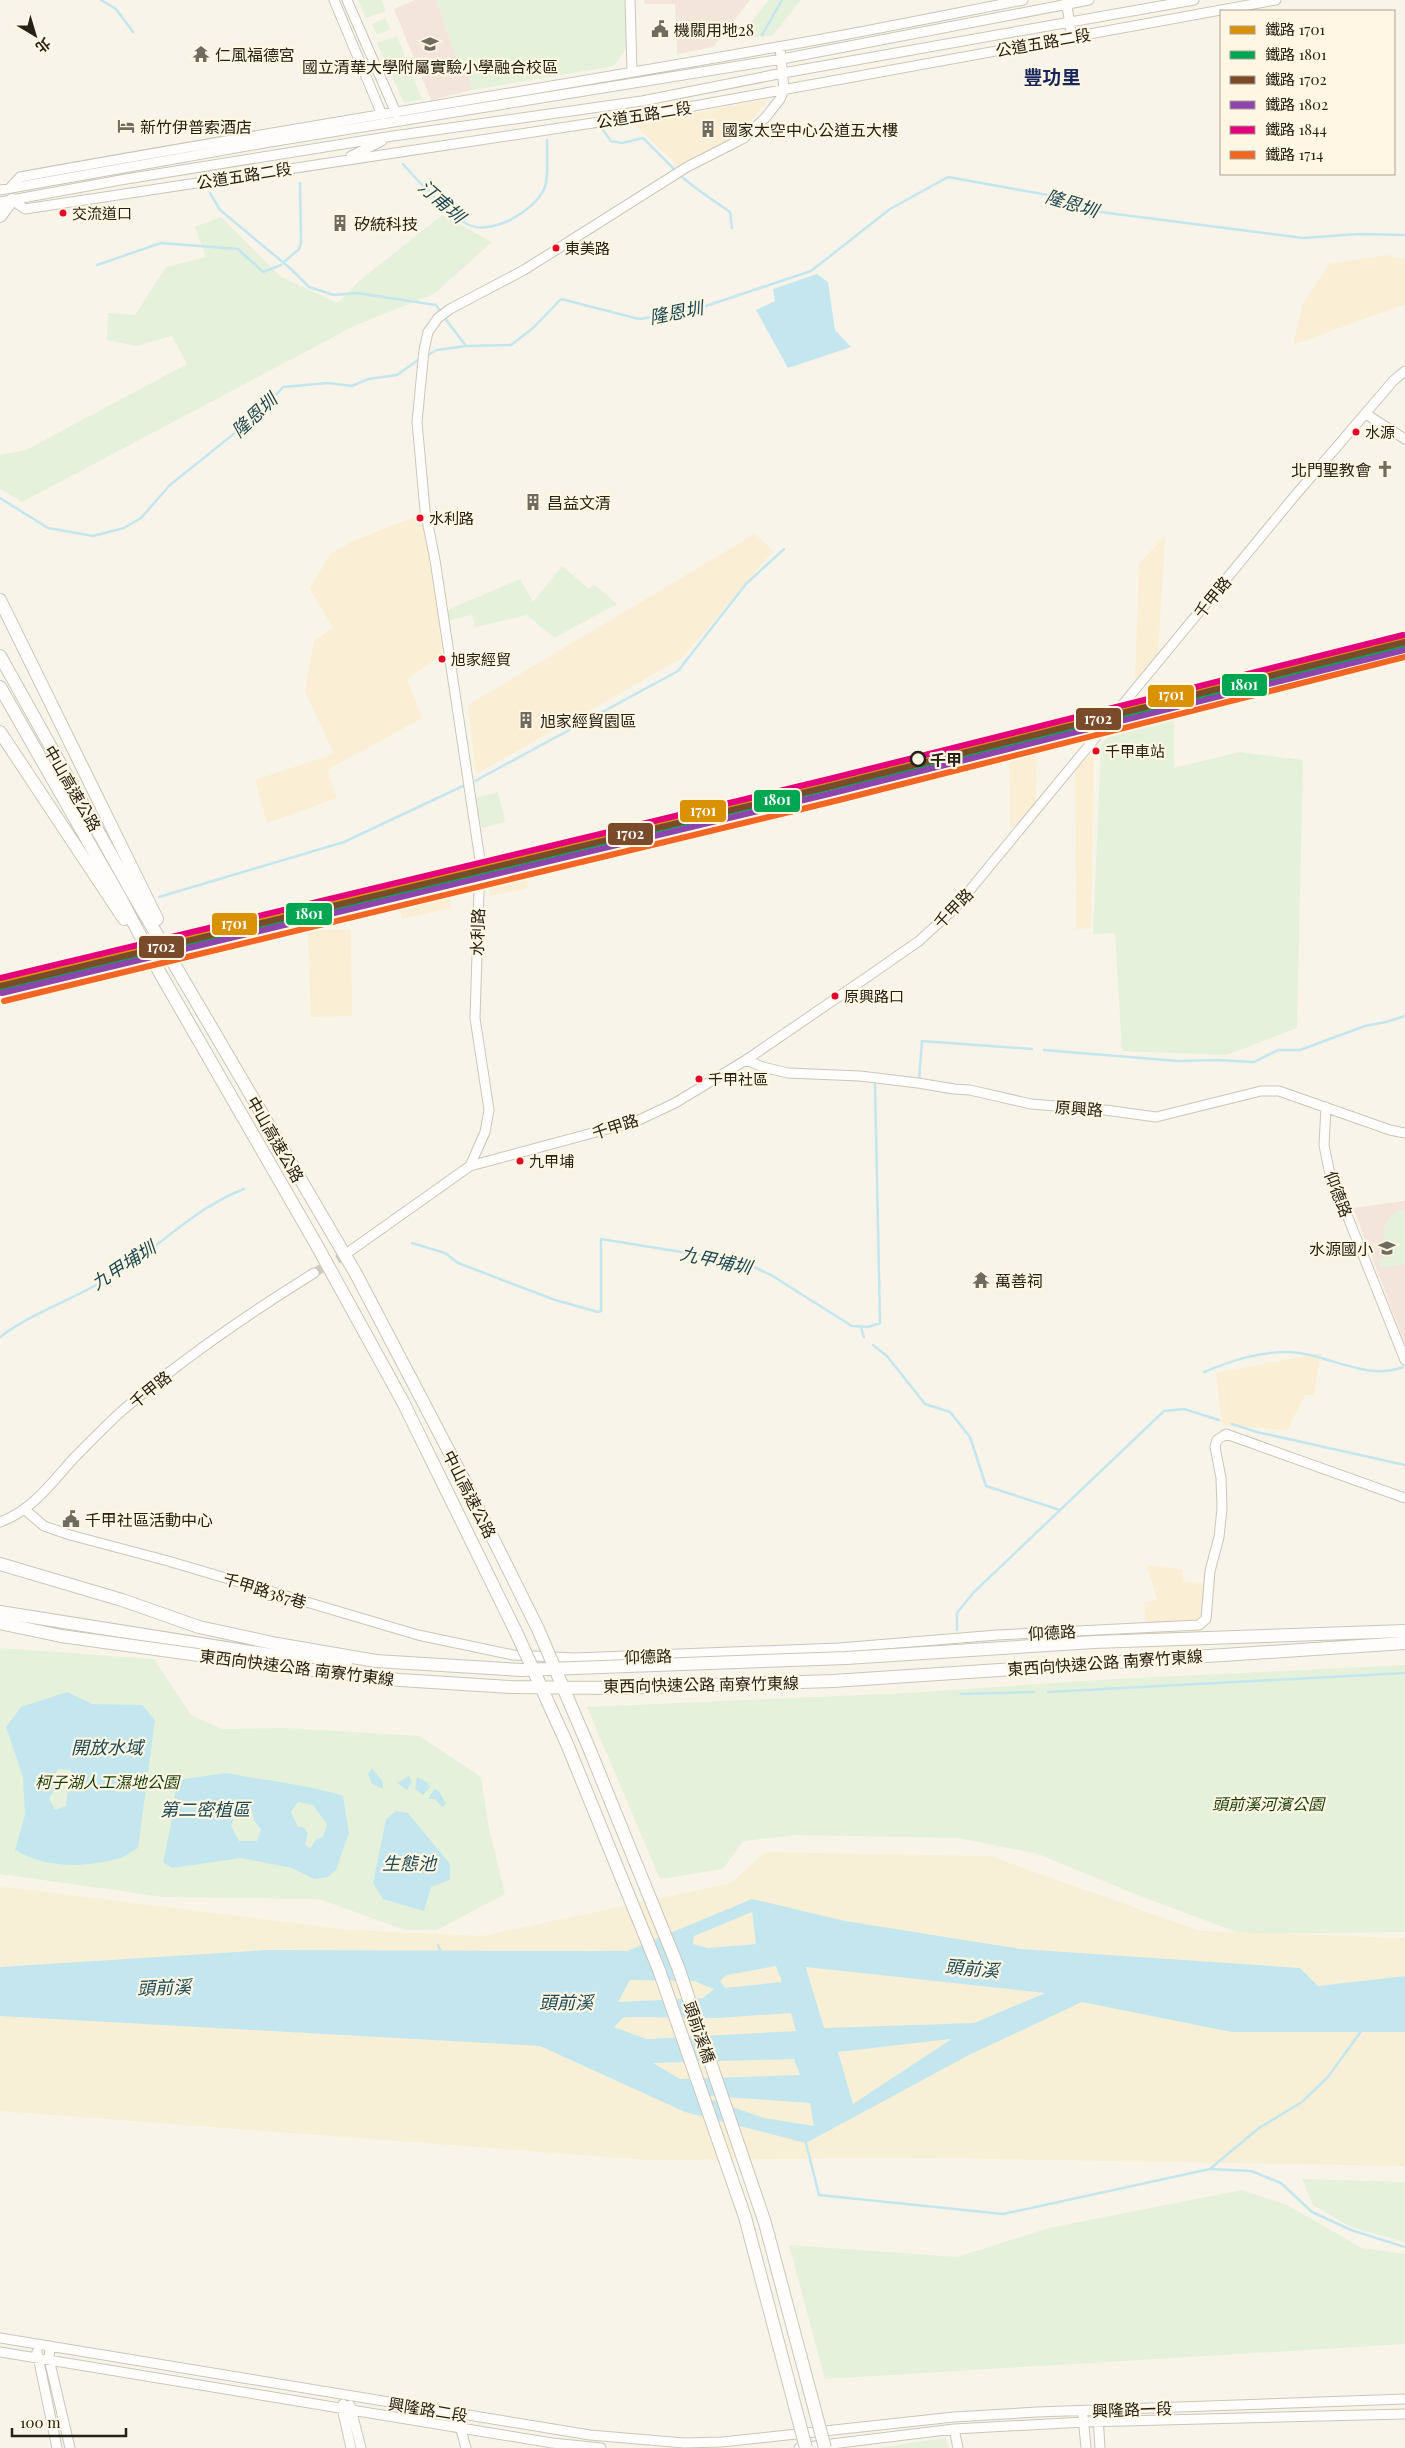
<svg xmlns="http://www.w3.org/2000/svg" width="1405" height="2448" font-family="'Playfair Display','Noto Sans TC',serif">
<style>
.built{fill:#faeed4}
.education{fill:#f3e5da}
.green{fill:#e5f1da}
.sand{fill:#f8f0d6}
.water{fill:#c4e7ef;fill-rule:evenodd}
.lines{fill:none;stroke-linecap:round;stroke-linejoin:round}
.stream{stroke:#c4e7ef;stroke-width:2.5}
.minor-tunnel{stroke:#cfcabf;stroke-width:9;stroke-dasharray:9 4.5;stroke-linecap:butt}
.minor-casing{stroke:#cbc6bb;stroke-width:11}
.highway-casing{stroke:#cbc6bb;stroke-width:14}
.minor{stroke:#fefdfc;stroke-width:9}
.highway{stroke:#fefdfc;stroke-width:12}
.highway-bridge-casing{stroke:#cbc6bb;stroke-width:14;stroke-linecap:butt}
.highway-bridge{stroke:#fefdfc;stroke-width:12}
.rail-1-casing{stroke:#fff6e3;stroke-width:10}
.rail-2-casing{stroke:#fff6e3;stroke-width:10}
.rail-3-casing{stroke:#fff6e3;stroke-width:10}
.rail-4-casing{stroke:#fff6e3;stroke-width:10}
.rail-5-casing{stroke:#fff6e3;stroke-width:10}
.rail-6-casing{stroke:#fff6e3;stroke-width:10}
.rail-1{stroke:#d89203;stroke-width:6}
.rail-2{stroke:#00a651;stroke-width:6}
.rail-3{stroke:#7a4b2a;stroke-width:6}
.rail-4{stroke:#8e44ad;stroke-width:6}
.rail-5{stroke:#e5007d;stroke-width:6}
.rail-6{stroke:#f26522;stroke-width:6}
.bus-dot{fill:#e4002b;stroke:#fff6e3;stroke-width:2}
.stop-dot{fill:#fff6e3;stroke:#262115;stroke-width:2.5}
.labels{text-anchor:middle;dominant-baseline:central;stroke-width:4.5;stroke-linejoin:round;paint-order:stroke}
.bus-label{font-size:15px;fill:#262115;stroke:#fff6e3;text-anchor:start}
.poi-label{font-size:16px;fill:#262115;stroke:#fff6e3;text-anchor:start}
.street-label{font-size:16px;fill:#262115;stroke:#fff6e3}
.stop-label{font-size:16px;font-weight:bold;fill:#262115;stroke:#fff6e3;text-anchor:start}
.park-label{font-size:16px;font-style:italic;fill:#163b08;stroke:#fff6e3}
.water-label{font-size:18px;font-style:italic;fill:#1c4855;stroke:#fff6e3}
.quarter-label{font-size:19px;font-weight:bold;fill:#17255c;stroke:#fff6e3}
.line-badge{stroke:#fff6e3;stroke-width:2}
.badge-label{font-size:14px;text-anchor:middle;font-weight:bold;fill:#fff}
</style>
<rect width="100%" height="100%" fill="#f9f4e9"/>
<!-- built -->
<path class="built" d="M769 99 741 133 731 142 681 169 634 124Z
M1385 255 1405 259V304L1293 345 1303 303 1329 264Z
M422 514 436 593 442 655 407 679 422 718 327 770 337 798 267 823 255 780 334 754 305 691 314 641 333 628 310 589 330 554 353 541Z
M755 534 773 551 682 658 476 774 468 705Z
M1165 536 1158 655 1135 680 1139 563Z
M1037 749 1036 805 1010 830 1009 756Z
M1094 752 1091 928 1076 929 1075 770Z
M526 873 528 888 490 896 487 881Z
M448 891 451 908 402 919 398 902Z
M308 930H351L352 1016 311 1017Z
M1321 1353 1314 1395H1305L1287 1430 1222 1425 1216 1373Z
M1147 1565 1182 1569 1184 1582 1205 1583 1200 1619 1146 1624 1144 1602 1157 1600Z"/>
<!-- education -->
<path class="education" d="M415 0H436L456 56 467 68 472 90 431 100 394 9Z
M644 0H750L713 47 677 54 675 4H645Z
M1405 1201V1344L1353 1208Z"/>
<!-- green -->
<path class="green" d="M358 0H381L386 11 366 18Z
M436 0H624L627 47 614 66 472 90 467 68 456 56Z
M769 0H801L772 36 738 38Z
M385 18 390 29 377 35 372 24Z
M397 36 422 99 404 103 377 43Z
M442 215 492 242 434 294 356 325 22 502 0 489V455L26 450 187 364 172 336 136 346 107 340 108 313 135 315 166 267 206 257 195 227 221 217 281 277 338 303 359 281Z
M562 566 589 589 594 584 617 604 554 638 527 615 475 627 472 615 446 621 445 611 520 579 533 602Z
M1328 657 1329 662 1266 679 1264 672Z
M1174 714V768L1239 752 1303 760 1297 1028 1227 1055 1122 1051 1115 933 1093 934 1101 745 1110 733Z
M498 792 505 822 482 828 474 798Z
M655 821 657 830 595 845 593 836Z
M1405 1209V1264L1380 1268 1378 1259 1393 1257C1384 1244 1378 1229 1391 1217 1396 1212 1399 1210 1405 1209Z
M0 1648 154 1659 191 1715 222 1729 288 1728 419 1736 481 1777 489 1829 505 1894 437 1930H405L319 1899 164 1897 0 1874Z
M1405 1665V1932L1242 1934 1140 1896 1038 1854 958 1838 797 1835 743 1841 723 1869 660 1879 587 1707 908 1693 1096 1680Z
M1302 2179 1405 2182V2242L1351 2227 1313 2205Z
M1242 2190 1287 2205 1362 2248 1405 2254V2344L825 2379 789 2245 957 2257 1049 2228Z
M946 2438 949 2448H876Z"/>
<!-- sand -->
<path class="sand" d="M765 1852 990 1856 1201 1931 1405 1938V2166L926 2158 647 2160 0 2111V1886L352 1930 482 1936 731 1883Z"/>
<!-- water -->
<path class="water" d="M817 274 828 282 835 330 851 347 788 368 756 310 775 301 773 289Z
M67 1692 92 1704 142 1705 155 1720 138 1848C132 1851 124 1858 117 1859 83 1868 45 1868 15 1850L25 1815 23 1777 6 1727 21 1707ZM58 1769 70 1770 76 1782 68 1789 66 1806 55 1810 49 1798 60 1782 55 1775Z
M372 1768 383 1782V1789L372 1784 368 1774Z
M227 1773C266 1781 306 1784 343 1796L349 1833 336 1870 328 1877 314 1879 292 1868 241 1858 172 1868 163 1862 171 1825 177 1780ZM298 1802 313 1805 327 1824 323 1837 316 1839 310 1849 305 1844 308 1833 303 1827H298L291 1812ZM242 1804 252 1810 254 1821 261 1829 257 1841H239L231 1826 238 1808Z
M409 1776 412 1782 407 1790 397 1783Z
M417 1777 427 1782 430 1787 423 1795 415 1789Z
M434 1789 439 1791 446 1804 442 1807 435 1799H428Z
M396 1811 408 1813 450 1864V1880L431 1887 424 1911 383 1899 373 1883 386 1819Z
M752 1899 845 1921 1021 1949 1300 1968 1318 1986 1405 1976V2032H1231L1082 2002 969 2055 806 2143 685 2112 540 2046 0 2016V1967L267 1950 627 1951ZM752 1912 756 1944 708 1948 693 1944 694 1936ZM776 1966 782 1982 725 1988 720 1981 727 1975ZM806 1968V1967L1045 1993 974 2023 824 2028ZM630 1980 694 1981 714 1989 703 1998 618 2002ZM791 2013 796 2031 646 2039 614 2027 624 2017 717 2018ZM950 2039V2040L853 2104 838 2052ZM794 2059 800 2075 680 2079 653 2063ZM698 2095 810 2103 814 2126 764 2118Z"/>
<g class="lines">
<!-- stream -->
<path class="stream" d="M101 0 116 9 133 32
M762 35 782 0
M603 130 611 141 622 143 643 138 676 171
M403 164C418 181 448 213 467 224 491 237 534 211 544 189 549 179 547 153 547 140
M680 175C695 189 713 200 730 212L732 228
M210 193 220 210 291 269 309 287 334 295 357 293 436 305 441 312
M285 261 299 249 301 243 300 183
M97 265 161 243 238 249 263 272 281 265
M444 317 466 346
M426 356 437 350 466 346 511 345 533 328 561 299 639 319 691 311 811 271 890 209 948 177 1070 199 1085 210 1303 238 1359 234 1405 235
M0 498 48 528 93 536 124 528 141 518 170 485 261 412 283 387 328 383 352 386 368 379 397 375 421 358
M475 781 678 671 746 584 784 549
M159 897 344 842 463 786
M1044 1050 1178 1061 1216 1060 1254 1062 1278 1050H1300L1365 1026 1386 1022 1405 1016
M919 1080 922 1041 1032 1049
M412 1243 445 1253 458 1263 555 1300 598 1312 601 1311V1239L743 1262 771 1275 852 1326 868 1327 880 1323 875 1084
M861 1327 864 1337
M0 1337C35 1311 77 1298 114 1275 159 1248 194 1208 244 1189
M873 1345 887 1356 925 1404 950 1412 970 1437 986 1486 1060 1510
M1204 1372C1231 1361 1257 1352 1286 1352 1325 1352 1366 1382 1403 1367
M1232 1424 1257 1432 1405 1465
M957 1630V1613L973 1593 1164 1411 1184 1409 1219 1420
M1048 1692 1405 1673
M961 1694 1034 1692
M438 1945 441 1953
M806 2143 819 2195 1003 2214 1210 2169 1251 2171 1281 2183 1312 2212 1351 2230 1405 2247
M1211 2168 1259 2128 1302 2102 1328 2077 1362 2030"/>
<!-- minor-tunnel -->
<path class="minor-tunnel" d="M314 1273 348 1253"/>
<!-- minor casing -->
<g class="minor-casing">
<path id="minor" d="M334 0 382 115
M347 0 396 113
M630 0 632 71
M1066 0 1072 37
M351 156 382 141
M10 188 20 177C272 131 525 92 777 47 859 33 941 16 1023 0
M0 190 270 142 782 59 1089 0
M12 200 25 209 639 116 1276 0
M0 202 126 179 393 136 642 101 783 73 1194 0
M1366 414 1405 439
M746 1060 763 1067 788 1073 860 1076 918 1083 954 1089 970 1090 1031 1104 1105 1110 1156 1117 1261 1091H1279L1390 1130 1405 1133
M1326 1107 1324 1145 1329 1170 1405 1360
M470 1166 485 1132 489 1110 475 1018 480 860 435 560 425 510 417 422 424 350 428 332 438 318 450 309 524 270 687 167 744 138 766 117 780 99 784 90 780 47
M350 1251 470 1166 637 1121 675 1103 746 1060 860 982 919 941 955 908 1293 498 1393 381 1405 371
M24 1509 44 1526 70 1535 168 1561 418 1635 513 1655 574 1658 839 1648 997 1635 1199 1625 1206 1619 1210 1571 1219 1537 1222 1509 1221 1478 1215 1447 1217 1440 1226 1434 1405 1498
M0 1522C32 1511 52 1482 74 1458 90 1442 106 1425 123 1410 182 1359 248 1314 314 1273
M0 2338 590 2435 684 2443 722 2442 954 2417 1037 2412 1405 2399
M50 2346 49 2359 70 2448
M0 2352 552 2443 601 2448
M37 2352 57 2448
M343 2404 342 2408 351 2448
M350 2405 361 2448
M1083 2416 1086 2448
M1098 2416 1100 2448
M460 2426 466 2448
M954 2429 958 2448
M799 2448 954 2429 1084 2422 1405 2414"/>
</g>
<!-- highway casing -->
<g class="highway-casing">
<path id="highway" d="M0 216 12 200
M0 600 157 919
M0 656 133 894 356 1274 464 1480 538 1629
M0 687 121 899 160 973 316 1244 403 1402 516 1632
M0 732 124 919
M0 1564 122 1600 199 1627 277 1644 376 1661
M0 1612 283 1657 346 1662
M0 1623 61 1636"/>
</g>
<!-- minor -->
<use href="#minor" class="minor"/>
<!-- highway -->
<use href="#highway" class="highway"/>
<!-- highway-bridge casing -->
<g class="highway-bridge-casing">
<path id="highway-bridge" d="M538 1629 589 1748 678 1967 765 2223 825 2448
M516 1632 567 1744 659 1970 745 2217 806 2448
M61 1636 285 1667 400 1680 511 1687 618 1688 833 1681 1405 1643
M376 1661 521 1670 846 1658 1094 1642 1405 1631"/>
</g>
<!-- highway-bridge -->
<use href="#highway-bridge" class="highway-bridge"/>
<!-- rail-1 casing -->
<g class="rail-1-casing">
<path id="rail-1" d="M0 981 918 759 1405 637"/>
</g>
<!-- rail-2 casing -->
<g class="rail-2-casing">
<path id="rail-2" d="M2 988 920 766 1405 645"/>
</g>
<!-- rail-3 casing -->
<g class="rail-3-casing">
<path id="rail-3" d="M0 986 831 786 1405 642"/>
</g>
<!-- rail-4 casing -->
<g class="rail-4-casing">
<path id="rail-4" d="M2 993 833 793 1405 650"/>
</g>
<!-- rail-5 casing -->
<g class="rail-5-casing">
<path id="rail-5" d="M0 978 829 779 1403 635"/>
</g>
<!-- rail-6 casing -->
<g class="rail-6-casing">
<path id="rail-6" d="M4 1001 835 801 1405 657"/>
</g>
<!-- rail-1 -->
<use href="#rail-1" class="rail-1"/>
<!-- rail-2 -->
<use href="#rail-2" class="rail-2"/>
<!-- rail-3 -->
<use href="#rail-3" class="rail-3"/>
<!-- rail-4 -->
<use href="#rail-4" class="rail-4"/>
<!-- rail-5 -->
<use href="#rail-5" class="rail-5"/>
<!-- rail-6 -->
<use href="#rail-6" class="rail-6"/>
</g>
<!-- icons -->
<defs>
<g id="civic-bare" transform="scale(1.35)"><path d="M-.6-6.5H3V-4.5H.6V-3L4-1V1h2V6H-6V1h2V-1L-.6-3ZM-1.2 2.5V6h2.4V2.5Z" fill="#706b5f" stroke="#fff6e3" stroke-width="2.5" paint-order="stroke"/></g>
<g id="school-bare" transform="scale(1.35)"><path d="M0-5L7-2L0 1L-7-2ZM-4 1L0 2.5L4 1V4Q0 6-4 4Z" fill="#706b5f" stroke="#fff6e3" stroke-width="2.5" paint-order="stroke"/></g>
<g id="temple-bare" transform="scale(1.35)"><path d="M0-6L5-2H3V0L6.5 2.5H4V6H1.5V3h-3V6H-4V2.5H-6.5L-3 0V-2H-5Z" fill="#706b5f" stroke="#fff6e3" stroke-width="2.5" paint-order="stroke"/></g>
<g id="hotel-bare" transform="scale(1.35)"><path d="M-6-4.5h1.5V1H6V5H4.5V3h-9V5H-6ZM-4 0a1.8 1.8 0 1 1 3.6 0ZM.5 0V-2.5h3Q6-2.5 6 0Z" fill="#706b5f" stroke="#fff6e3" stroke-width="2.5" paint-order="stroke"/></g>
<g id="building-bare" transform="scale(1.35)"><path d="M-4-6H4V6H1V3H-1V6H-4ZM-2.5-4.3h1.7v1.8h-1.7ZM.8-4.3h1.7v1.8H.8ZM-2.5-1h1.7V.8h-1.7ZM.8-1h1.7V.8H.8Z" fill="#706b5f" stroke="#fff6e3" stroke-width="2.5" paint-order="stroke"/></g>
<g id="church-bare" transform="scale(1.35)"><path d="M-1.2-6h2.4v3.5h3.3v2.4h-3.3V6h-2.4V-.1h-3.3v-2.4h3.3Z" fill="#706b5f" stroke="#fff6e3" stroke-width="2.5" paint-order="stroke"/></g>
</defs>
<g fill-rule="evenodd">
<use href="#civic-bare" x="660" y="29"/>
<use href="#school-bare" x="430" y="44"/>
<use href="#temple-bare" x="201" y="54"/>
<use href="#hotel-bare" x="126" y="126"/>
<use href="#building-bare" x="708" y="129"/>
<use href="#building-bare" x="340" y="223"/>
<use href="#church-bare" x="1385" y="469"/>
<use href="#building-bare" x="533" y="502"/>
<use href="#building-bare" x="526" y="720"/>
<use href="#school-bare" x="1387" y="1248"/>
<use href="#temple-bare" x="981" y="1280"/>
<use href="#civic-bare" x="71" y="1519"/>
</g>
<!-- markers -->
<g class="bus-dot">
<circle cx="63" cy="213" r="4.5"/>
<circle cx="556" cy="248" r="4.5"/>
<circle cx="1356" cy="432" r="4.5"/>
<circle cx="420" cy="518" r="4.5"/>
<circle cx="442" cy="659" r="4.5"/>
<circle cx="1096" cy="751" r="4.5"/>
<circle cx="835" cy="996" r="4.5"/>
<circle cx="699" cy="1079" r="4.5"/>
<circle cx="520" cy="1161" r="4.5"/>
</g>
<circle class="stop-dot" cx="918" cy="759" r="7"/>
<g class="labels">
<!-- bus labels -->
<g class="bus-label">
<text x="72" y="213">交流道口</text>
<text x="565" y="248">東美路</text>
<text x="1365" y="432">水源</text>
<text x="429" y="518">水利路</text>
<text x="451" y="659">旭家經貿</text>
<text x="1105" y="751">千甲車站</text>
<text x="844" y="996">原興路口</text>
<text x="708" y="1079">千甲社區</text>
<text x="529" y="1161">九甲埔</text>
</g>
<!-- poi labels -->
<g class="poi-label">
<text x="674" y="29">機關用地28</text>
<text x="215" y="54">仁風福德宮</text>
<text x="430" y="66" text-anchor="middle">國立清華大學附屬實驗小學融合校區</text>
<text x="140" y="126">新竹伊普索酒店</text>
<text x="722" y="129">國家太空中心公道五大樓</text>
<text x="354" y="223">矽統科技</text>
<text x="1371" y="469" text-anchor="end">北門聖教會</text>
<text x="547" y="502">昌益文清</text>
<text x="540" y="720">旭家經貿園區</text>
<text x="1373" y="1248" text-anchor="end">水源國小</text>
<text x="995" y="1280">萬善祠</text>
<text x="85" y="1519">千甲社區活動中心</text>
</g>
<!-- street labels -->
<g class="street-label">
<text transform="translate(1043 42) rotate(-10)">公道五路二段</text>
<text transform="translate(644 114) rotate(-9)">公道五路二段</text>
<text transform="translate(244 175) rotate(-9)">公道五路二段</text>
<text transform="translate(1212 597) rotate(-51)">千甲路</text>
<text transform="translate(73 788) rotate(60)">中山高速公路</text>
<text transform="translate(953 908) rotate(-46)">千甲路</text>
<text transform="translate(477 932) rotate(-88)">水利路</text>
<text transform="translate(1079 1108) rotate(4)">原興路</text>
<text transform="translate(615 1126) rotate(-18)">千甲路</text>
<text transform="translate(276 1139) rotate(60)">中山高速公路</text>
<text transform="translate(1339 1194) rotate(69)">仰德路</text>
<text transform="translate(150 1389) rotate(-39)">千甲路</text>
<text transform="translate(470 1494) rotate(63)">中山高速公路</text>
<text transform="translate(265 1590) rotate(17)">千甲路387巷</text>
<text transform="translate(1052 1632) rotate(-3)">仰德路</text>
<text transform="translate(648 1656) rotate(-2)">仰德路</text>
<text transform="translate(1105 1662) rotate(-4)">東西向快速公路 南寮竹東線</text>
<text transform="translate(297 1667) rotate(7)">東西向快速公路 南寮竹東線</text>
<text transform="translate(701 1684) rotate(-1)">東西向快速公路 南寮竹東線</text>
<text transform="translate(700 2032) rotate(71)">頭前溪橋</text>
<text transform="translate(428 2409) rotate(9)">興隆路二段</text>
<text transform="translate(1132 2409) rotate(-2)">興隆路一段</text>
</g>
<!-- stop labels -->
<g class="stop-label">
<text x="930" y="759">千甲</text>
</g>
<!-- park labels -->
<g class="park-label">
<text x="107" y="1781">柯子湖人工濕地公園</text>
<text x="1268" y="1803">頭前溪河濱公園</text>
</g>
<!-- water labels -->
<g class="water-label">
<text transform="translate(442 201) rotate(41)">汀甫圳</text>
<text transform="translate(1072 203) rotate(17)">隆恩圳</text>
<text transform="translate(676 312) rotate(-11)">隆恩圳</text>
<text transform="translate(254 415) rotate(-43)">隆恩圳</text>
<text transform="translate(716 1260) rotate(12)">九甲埔圳</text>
<text transform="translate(123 1265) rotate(-33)">九甲埔圳</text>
<text x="107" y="1747">開放水域</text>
<text x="205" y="1809">第二密植區</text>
<text x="409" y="1863">生態池</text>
<text transform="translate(972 1968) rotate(5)">頭前溪</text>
<text transform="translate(164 1987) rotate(-2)">頭前溪</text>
<text x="566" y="2002">頭前溪</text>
</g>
<!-- quarter labels -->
<g class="quarter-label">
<text x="1052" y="76">豐功里</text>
</g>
</g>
<g class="line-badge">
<rect x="1221" y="673" width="47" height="24" rx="5" fill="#00a651"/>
<rect x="1147" y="684" width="48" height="24" rx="5" fill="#d89203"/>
<rect x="1075" y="707" width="47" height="24" rx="5" fill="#7a4b2a"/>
<rect x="753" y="789" width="48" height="24" rx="5" fill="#00a651"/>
<rect x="679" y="799" width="48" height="24" rx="5" fill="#d89203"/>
<rect x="607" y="822" width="47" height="24" rx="5" fill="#7a4b2a"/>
<rect x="285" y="902" width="48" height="24" rx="5" fill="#00a651"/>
<rect x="211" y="912" width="47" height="24" rx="5" fill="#d89203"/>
<rect x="138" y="935" width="47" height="24" rx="5" fill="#7a4b2a"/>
</g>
<g class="badge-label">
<text x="1244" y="690">1801</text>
<text x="1171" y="700">1701</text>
<text x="1098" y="724">1702</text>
<text x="777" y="805">1801</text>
<text x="703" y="816">1701</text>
<text x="630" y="839">1702</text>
<text x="309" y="919">1801</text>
<text x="234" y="929">1701</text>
<text x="161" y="952">1702</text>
</g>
<!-- legend -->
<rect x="1220" y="10" width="175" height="165" fill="#fff6e3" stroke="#a8a191"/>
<rect x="1230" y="26" width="25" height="8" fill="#d89203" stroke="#a8a191"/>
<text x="1265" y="35" font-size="15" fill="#262115">鐵路 1701</text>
<rect x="1230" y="51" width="25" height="8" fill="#00a651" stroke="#a8a191"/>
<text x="1265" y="60" font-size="15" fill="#262115">鐵路 1801</text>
<rect x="1230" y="76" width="25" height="8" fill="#7a4b2a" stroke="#a8a191"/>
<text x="1265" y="85" font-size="15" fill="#262115">鐵路 1702</text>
<rect x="1230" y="101" width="25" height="8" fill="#8e44ad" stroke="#a8a191"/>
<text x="1265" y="110" font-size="15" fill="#262115">鐵路 1802</text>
<rect x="1230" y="126" width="25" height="8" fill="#e5007d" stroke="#a8a191"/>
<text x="1265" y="135" font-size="15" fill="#262115">鐵路 1844</text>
<rect x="1230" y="151" width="25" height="8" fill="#f26522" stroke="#a8a191"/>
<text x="1265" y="160" font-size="15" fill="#262115">鐵路 1714</text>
<!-- north arrow -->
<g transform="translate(35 35) rotate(142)" stroke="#fff6e3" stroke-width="4" paint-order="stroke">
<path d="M0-4L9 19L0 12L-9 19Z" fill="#262115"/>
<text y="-8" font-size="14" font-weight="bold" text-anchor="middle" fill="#262115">北</text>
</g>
<!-- scale -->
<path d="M12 2428v8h114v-8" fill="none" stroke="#262115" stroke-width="2.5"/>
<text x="20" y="2428" font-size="15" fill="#262115" stroke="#fff6e3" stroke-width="4" paint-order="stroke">100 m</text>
</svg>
